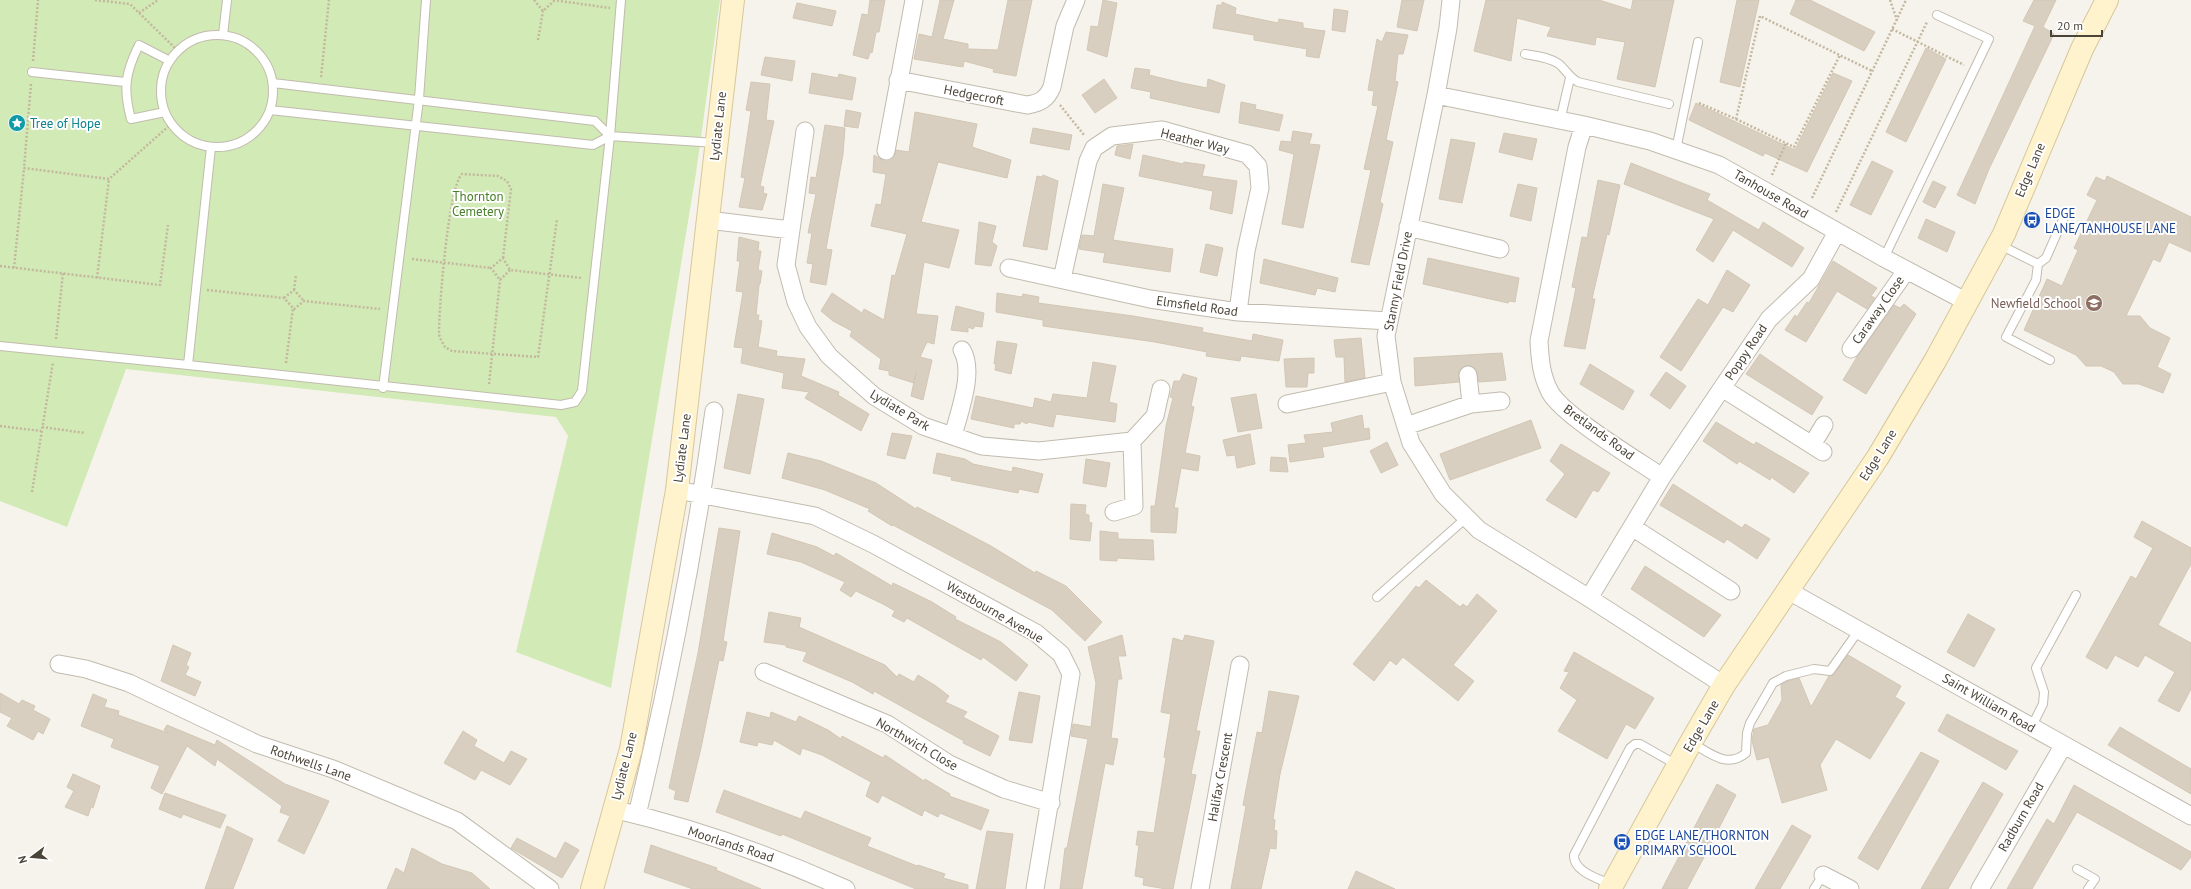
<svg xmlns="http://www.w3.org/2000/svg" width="2191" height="889" font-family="'PT Sans',sans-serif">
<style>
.green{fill:#d2eab5}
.building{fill:#d8cfc1;stroke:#d3c7b4}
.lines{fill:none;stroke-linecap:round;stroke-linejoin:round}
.lane-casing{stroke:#c2bbae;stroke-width:10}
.street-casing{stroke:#c2bbae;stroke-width:19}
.secondary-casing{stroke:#d6c79b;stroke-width:24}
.path{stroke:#c4b79f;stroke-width:2.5;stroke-dasharray:2 2;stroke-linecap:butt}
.lane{stroke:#fff;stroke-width:8}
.street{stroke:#fff;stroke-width:17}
.secondary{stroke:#fff3cd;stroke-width:22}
.labels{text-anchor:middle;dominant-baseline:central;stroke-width:4;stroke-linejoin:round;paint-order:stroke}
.street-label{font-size:13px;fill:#4b4439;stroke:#fff}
.culture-label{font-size:13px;fill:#0d838f;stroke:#fff;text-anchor:start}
.park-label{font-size:13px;fill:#4a7f2a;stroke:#fff}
.transit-label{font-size:13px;fill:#164399;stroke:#fff;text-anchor:start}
.education-label{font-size:13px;fill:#785e54;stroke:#fff;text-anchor:end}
</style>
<rect width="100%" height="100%" fill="#f6f3ec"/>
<!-- green -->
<path class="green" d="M0 0H720L696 173 611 688 516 652 568 436 556 417 126 369 67 527 0 501Z"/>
<!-- building -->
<path class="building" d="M870 0H885L879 32H876L872 53 870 52 868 59 853 55 862 14 868 15Z
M940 0H954L943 39 968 44V49L998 50 1008 0H1032L1016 76 993 72 994 69 964 61 963 67 914 59 919 34 932 37Z
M1103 0 1117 3 1107 57 1087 50 1091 26 1098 27Z
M1402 0H1424L1417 31 1397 27Z
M1486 0H1599L1631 10 1633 0H1674L1655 87 1617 79 1625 42 1596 37 1595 45 1547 36 1551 27 1517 18 1511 61 1474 51Z
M1737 0H1759L1740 87 1720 82Z
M1796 0H1810L1875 32 1864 51 1790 14Z
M2034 0H2056L2043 27 2054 34 1989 169 1975 204 1957 195 2035 26 2023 21Z
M1222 2 1236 8 1235 14 1278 23 1279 19 1303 23V28L1325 31 1319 58 1306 56 1307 49 1254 40V35L1213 28 1217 5H1222Z
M797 3 836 11 832 26 793 18Z
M1334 9 1348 11 1345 32 1332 30Z
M1386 32 1408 35 1403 54H1398L1395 81 1398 82 1386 140 1393 142 1380 202 1383 204 1369 265 1351 262 1371 170 1364 169 1378 106 1372 105 1374 91 1368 90 1377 39 1382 42Z
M1926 48 1946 59 1906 142 1886 132Z
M765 57 795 61 792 81 761 75Z
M1135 68 1150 70 1149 75 1182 83 1207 88 1208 79 1225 85 1219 113 1150 98 1151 92 1131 88Z
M812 73 838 78 839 74 856 78 852 100 809 93Z
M1833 73 1852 81 1807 172 1765 153 1763 156 1689 120 1696 103 1795 150Z
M1104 79 1117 98 1095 113 1082 95Z
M751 82 770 84 766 120 774 121 760 186 764 187 763 193 767 194 762 210 739 207 745 178 741 177 751 111 746 110Z
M1241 102 1256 105 1255 109 1283 115 1279 131 1239 123Z
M846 110 861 113 858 128 844 126Z
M915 112 977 124 972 147 1011 160 1007 178 938 162 921 222 959 230 949 268 924 262 916 314 938 316 934 344 927 342 920 357 932 360 923 400 911 396 916 372 914 383 889 375V371L879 369 881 359 850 336 852 331 833 321 821 311 832 293 862 313 864 309 884 320 892 275 895 276 907 234 871 226 876 204 881 205 886 174 873 172 874 155 884 161H889L894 157 896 150 909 152Z
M825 125 845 128 843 154 826 249 832 250 826 285 810 282 813 264 807 263 812 233H808L816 194 809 193 811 177 816 178Z
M1033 128 1072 135 1069 150 1030 143Z
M1293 131 1312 134 1309 144 1320 145 1303 228 1282 224 1294 154 1279 150 1281 141 1291 142Z
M1504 133 1537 139 1532 160 1499 152Z
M1451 139 1475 143 1462 203 1439 199Z
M1133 144 1130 159 1115 155 1117 146Z
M1143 155 1183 164 1184 162 1205 165 1202 176 1237 181 1232 214 1210 209 1213 191 1139 176Z
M1872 161 1893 171 1871 215 1850 205Z
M1631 163 1710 194 1707 200 1759 230 1763 222 1804 248 1792 267 1733 230 1713 262 1696 250 1714 219 1624 184Z
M1043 175 1058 181 1047 250 1023 246 1037 176 1042 177Z
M2107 176 2191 217V252L2169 242 2160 262 2153 259 2126 316H2140L2150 328 2170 338 2157 367 2171 374 2163 393 2139 384H2123L2114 372 2101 366H2086L2076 355 2024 330 2047 279 2062 286 2078 250 2074 248 2097 200 2087 195 2096 177 2105 181Z
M1598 180 1620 185 1609 235 1607 234 1592 299H1595L1585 349 1564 346 1576 288 1572 287 1582 237 1587 238Z
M1933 181 1946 187 1935 208 1923 202Z
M1103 184 1124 188 1113 240 1173 249 1170 272 1103 262 1105 253 1079 249 1082 235 1094 236Z
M1518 184 1537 188 1531 221 1510 216Z
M1926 219 1955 232 1947 252 1918 238Z
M979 222 996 226 992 242 997 246 991 266 975 264Z
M739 237 759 242 758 251H761L758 270 762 271 760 284 759 285 756 315H759L758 320 762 321 758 347 777 351 776 356 805 359 801 376 839 392 838 395 869 414 861 431 805 398 809 392 782 388 784 373 741 363 743 348 734 347 743 292 736 291 740 261H737Z
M1206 244 1223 248 1217 276 1200 272Z
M1428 258 1519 278 1515 302 1510 301 1508 303 1423 284Z
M1264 259 1338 278 1335 292 1317 288 1315 295 1260 283Z
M1833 261 1877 288 1871 296 1875 298 1867 309 1837 291 1806 342 1785 330 1795 315 1797 317 1807 302 1809 303Z
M1727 270 1750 285 1733 312 1723 307 1681 371 1660 357 1698 299 1708 305Z
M997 293 1022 297 1023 294 1039 297 1038 303 1133 316 1203 328 1202 332 1252 341 1253 334 1283 340 1279 361 1241 356 1240 361 1206 356 1207 352 1155 342 1043 326V320L996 312Z
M1904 304 1916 314 1866 394 1843 380 1857 357 1894 305 1900 308Z
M956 306 984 313 982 327 975 326 973 329 968 327V332L951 330Z
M1361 338 1365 378 1345 382 1344 357H1336L1334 340Z
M997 341 1017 344 1011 374 995 370 996 363 994 364Z
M1502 353 1506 380 1479 382 1476 369 1467 365 1459 371V382L1415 386 1414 358Z
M1760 354 1823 397 1812 415 1746 374Z
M1314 358V373H1308L1307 387H1286L1284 359Z
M1093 362 1116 366 1109 402 1117 404 1115 422 1056 414 1053 427 1028 422 1027 424 1021 421 1020 424H1014V428L971 419 976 396 1033 408 1035 398 1051 402 1053 394 1087 398Z
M1590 364 1634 391 1623 410 1580 384Z
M1666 372 1686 386 1670 409 1650 395Z
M1183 374 1197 378 1191 406 1194 407 1185 453 1200 456 1198 471 1181 468 1174 508H1178L1176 533 1151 532V506H1155L1166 426 1173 398 1170 397 1174 381H1180Z
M738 394 764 399 750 474 724 468Z
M1256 394 1262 428 1238 432 1231 398Z
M1362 415 1364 429 1369 428 1370 439 1322 447 1324 457 1290 462 1288 445 1306 443 1304 435 1333 432 1331 423Z
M1531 420 1541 448 1450 480 1440 454Z
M1716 422 1754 445 1756 442 1809 473 1794 493 1771 477 1770 480 1739 461 1737 464 1703 441Z
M892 433 912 436 905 459 887 455Z
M1250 434 1255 464 1237 468 1235 455 1227 456 1223 440Z
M1387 442 1398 465 1381 473 1370 451Z
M1561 444 1610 473 1598 492 1593 490 1576 518 1546 500 1565 474 1550 461Z
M788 453 821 461 876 483 916 509 917 507 991 546 1035 573 1036 571 1066 586 1102 622 1085 641 1052 610 893 525 892 526 868 511 870 509 825 490 782 478Z
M937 453 965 459 973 464 1012 472 1013 467 1043 474 1038 493 1019 489 1018 493 951 480 952 477 933 473Z
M1271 457 1286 458 1288 472 1270 471Z
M1086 459 1110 463 1106 487 1083 483Z
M1673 484 1742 528 1745 524 1770 539 1757 559 1727 539 1724 543 1660 505Z
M1071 504 1086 505 1085 514 1089 515V522L1092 523 1090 541 1070 539Z
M2142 521 2191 548V564L2158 625 2191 643V689L2179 712 2158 701 2175 672 2145 655 2138 667 2115 655 2107 669 2086 657 2131 576 2136 579 2153 548 2134 537Z
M719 528 740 531 723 641 727 642 723 661 719 660 701 748 688 802 674 799 676 791 669 788 698 653Z
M1100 531 1118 533V539L1153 540 1154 560 1117 558V561L1100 560Z
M772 533 817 547 834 556 836 553 892 586 893 583 932 602 956 617 955 619 1001 642 1028 665 1016 681 983 657 981 660 907 618 904 622 892 616 895 611 883 604 856 591 851 597 840 590 845 582 801 562 767 554Z
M1645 566 1721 615 1704 637 1631 589Z
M1426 580 1460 607 1463 604 1467 607 1477 594 1497 611 1453 665 1474 681 1458 701 1403 657 1396 665 1390 660 1374 681 1353 664 1416 586 1419 588Z
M769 612 801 618 799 627 885 665 897 677 899 674 914 682 918 675 936 686 949 696 945 702 967 712 963 717 999 736 990 756 963 743 964 741 874 691 873 694 852 682 803 661 807 652 786 647V645L764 642Z
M1968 614 1995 629 1974 667 1947 652Z
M1122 635 1126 656H1118L1122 679H1118L1111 738 1118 739 1113 765 1105 763 1082 889H1060L1065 848H1067L1088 739 1071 736 1073 724 1091 727 1096 683 1088 647Z
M1185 635 1214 641 1196 731H1200L1191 774 1196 775 1173 889H1166L1143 885 1144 878 1135 876 1139 845H1136L1138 831 1154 833 1166 758 1164 757 1171 714 1161 712 1173 638 1183 641Z
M173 645 191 653 186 665 189 667 185 675 201 682 195 696 161 681Z
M1574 652 1654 698 1635 729 1626 724 1607 759 1558 731 1577 700 1560 688 1569 672 1564 671Z
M1848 655 1901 686 1895 697 1905 703 1870 759 1836 739 1820 765 1827 790 1782 803 1769 757 1757 760 1752 741 1754 729 1768 725 1782 700 1781 685 1788 681 1799 678 1811 707 1829 676 1834 674Z
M1269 691 1299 696 1280 774 1273 819 1275 820 1274 830 1277 831 1276 849 1270 848 1261 889H1231L1246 806 1243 805 1257 732 1262 733Z
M1019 692 1040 696 1032 743 1009 740Z
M0 693 19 704 22 700 35 706 33 710 50 719 43 734 38 731 33 740 7 726 12 718 0 712Z
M93 694 107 700 104 707 119 711 118 715 168 733 164 730 167 725 215 745 217 740 285 784 329 801 304 854 278 841 290 816 280 812 282 806 217 759 215 766 187 746 162 794 151 788 160 766 111 747 114 739 81 726Z
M747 712 770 718 771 712 796 722 799 716 828 730 841 739 842 736 883 758 885 755 924 781 925 779 950 794 949 796 989 810 981 830 940 813 938 817 924 810 922 816 882 795 878 803 866 796 871 782 822 755 802 748 800 755 774 740 772 745 758 742 757 746 740 742Z
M1947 714 2018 751 2006 770 1938 731Z
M2120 727 2191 769V794L2108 745Z
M463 731 477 740 474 746 504 763 511 751 527 759 510 785 481 770 475 780 444 763Z
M1921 752 1939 761 1878 870 1858 858Z
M73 774 100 786 93 808 91 807 88 816 65 807 74 791 67 787Z
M1983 782 2003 794 1948 889H1921Z
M1717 784 1736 795 1702 861 1687 889H1662Z
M2074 785 2191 852V857L2181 870 2077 812 2032 889H2007L2047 819 2054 824Z
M724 790 801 819 805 811 871 838 867 846 917 866 918 865 945 874 943 878 968 885V889H916L782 834 781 836 716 812Z
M165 793 226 815 220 828 183 814 181 818 159 809Z
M1792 825 1811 836 1780 889H1755Z
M227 826 253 839 233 889H205Z
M987 831 1013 834 1005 889H976Z
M517 838 556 859 565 842 579 850 562 878 511 848Z
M651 845 717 868 716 870 761 889H693L644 872Z
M412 848 442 864 472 873 490 889H387L396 868 404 873Z
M1356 871 1395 889H1348Z"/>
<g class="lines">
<!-- lane casing -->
<g class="lane-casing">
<path id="lane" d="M161 91a56 56 0 1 1 112 0a56 56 0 1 1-112 0Z
M223 35 227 0
M1525 54C1536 56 1549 57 1559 64 1566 70 1569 77 1578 82L1669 104
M32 72 125 82
M273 83 595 121 610 136
M270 110 593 145 610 136 716 143
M165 112 131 119C123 89 125 73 139 45L170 61
M1560 121 1570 78
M211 147 188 365 561 405 575 402 582 391 610 136 621 0
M1676 150 1698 42
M1998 244 2038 264 2036 280 2006 337 2050 360
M1884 258 1989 39 1937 15
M2038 264 2046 258 2065 215
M0 346 188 365
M383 388 419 99 426 0
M1377 597 1466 518
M2031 728 2043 704 2044 692 2036 668 2076 595
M1692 743C1710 753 1727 769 1746 753L1747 733 1750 723 1773 683 1786 676 1814 669 1830 671 1859 630
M2077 869 2095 879 2088 889
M1612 885C1600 879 1573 872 1574 855L1630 748 1635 744H1640L1677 765
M1814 889 1823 875"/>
</g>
<!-- street casing -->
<g class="street-casing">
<path id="street" d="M1451 0 1448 28 1436 95 1386 336 1392 382 1411 443 1443 494 1479 530 1589 598 1724 685
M898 80 1027 105C1040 103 1047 99 1052 87L1065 26 1076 0
M1436 95 1584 125
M805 131 786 265 796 302 808 327 829 356 874 396 923 426 982 446 1039 451 1132 441 1134 506 1114 512
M886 151 914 0
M708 220 791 230
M1408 227 1500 249
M1009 268 1150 299 1238 312 1389 321
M1062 279 1088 161 1094 148 1112 136 1162 130 1247 154 1258 166 1260 188 1246 251 1238 312
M1851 349 1906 271
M1468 375 1471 404
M1722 388 1823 452
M1287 404 1392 382
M1406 426 1471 404 1501 401
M953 436C959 412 975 372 962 350
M1132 441 1155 416 1161 389
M1812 445 1824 425
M1662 477C1637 460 1562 415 1550 392 1541 375 1540 359 1539 341L1577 147 1584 125 1650 141 1719 165 1884 258 1967 302
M677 490 815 516 873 544 1036 633 1061 654 1071 674 1035 889
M1632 527 1731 591
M1787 590 2191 816
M1589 598 1662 477 1722 388 1769 319 1811 279 1837 232
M59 664 86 669 129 683 257 744 333 769 457 821 550 889
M764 672 887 724 949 764 1004 789 1051 803
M613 809C694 828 771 855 846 889
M637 815C669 682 695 547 714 411
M1823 875 1850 889
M1200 889 1240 665
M1980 889 2063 746"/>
</g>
<!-- secondary casing -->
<g class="secondary-casing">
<path id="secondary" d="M592 889 631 749 677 490 733 0
M1610 889 1691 742 1724 685 1878 457 1935 361 2004 234 2082 49 2107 0"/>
</g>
<!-- path -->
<path class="path" d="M95 0 130 4 176 49
M534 0 543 11 554 1
M553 0 610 8
M1890 0 1897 20
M139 13 158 0
M1892 29 1964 65
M538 40 543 11
M33 61 38 0
M321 77 329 0
M31 84 24 168 109 179 170 125
M1699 103 1736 119 1760 16 1872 71
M1060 105 1084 135
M1736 119 1794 147 1840 55
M1772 175 1786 143
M1812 198 1906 0
M1836 212 1927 22
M503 258 511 189 507 181 498 176 462 174C448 188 439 308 439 333 439 338 443 343 445 347L452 351 538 357 557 219
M412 259 491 268
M0 266 160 285 168 225
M14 268 24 168
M510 270 500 280 491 268 503 258 510 270 582 278
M97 278 109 179
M207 290 284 298 294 309 304 301 380 309
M294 290 296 275
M284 298 294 290 304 301
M56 339 63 273
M286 363 293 308
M489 384 500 280
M0 426 41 431
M42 427 85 433
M32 492 53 362"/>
<!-- lane -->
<use href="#lane" class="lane"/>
<!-- street -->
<use href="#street" class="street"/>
<!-- secondary -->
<use href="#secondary" class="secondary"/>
</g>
<!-- icons -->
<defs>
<g id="sight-disc" transform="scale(0.9)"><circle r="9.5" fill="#0f9aa8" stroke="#fff"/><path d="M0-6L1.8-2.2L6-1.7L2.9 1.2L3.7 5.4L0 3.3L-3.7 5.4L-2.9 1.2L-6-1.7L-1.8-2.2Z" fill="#fff"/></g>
<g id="bus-disc" transform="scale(0.9)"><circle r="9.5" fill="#1a4fb4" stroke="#fff"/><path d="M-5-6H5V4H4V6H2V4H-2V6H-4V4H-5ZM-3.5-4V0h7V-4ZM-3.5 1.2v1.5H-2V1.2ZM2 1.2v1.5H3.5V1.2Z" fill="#fff"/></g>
<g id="school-disc" transform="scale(0.9)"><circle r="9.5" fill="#8d6e63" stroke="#fff"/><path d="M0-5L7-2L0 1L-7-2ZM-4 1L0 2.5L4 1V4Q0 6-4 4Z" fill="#fff"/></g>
</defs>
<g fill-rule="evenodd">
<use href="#sight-disc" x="17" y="123"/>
<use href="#bus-disc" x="2032" y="220"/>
<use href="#school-disc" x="2094" y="303"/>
<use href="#bus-disc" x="1622" y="842"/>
</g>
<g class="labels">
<!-- street labels -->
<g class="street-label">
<text transform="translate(974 95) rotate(11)">Hedgecroft</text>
<text transform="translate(718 126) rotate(-84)">Lydiate Lane</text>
<text transform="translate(1195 141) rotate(14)">Heather Way</text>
<text transform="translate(2030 170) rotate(-67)">Edge Lane</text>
<text transform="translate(1771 194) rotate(30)">Tanhouse Road</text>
<text transform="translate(1398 281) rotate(-79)">Stanny Field Drive</text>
<text transform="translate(1197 306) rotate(8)">Elmsfield Road</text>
<text transform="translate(1878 310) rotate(-55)">Caraway Close</text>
<text transform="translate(1746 352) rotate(-56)">Poppy Road</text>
<text transform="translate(900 410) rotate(31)">Lydiate Park</text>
<text transform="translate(1599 432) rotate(36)">Bretlands Road</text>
<text transform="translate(682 448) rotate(-83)">Lydiate Lane</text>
<text transform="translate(1878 455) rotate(-58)">Edge Lane</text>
<text transform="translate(995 612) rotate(30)">Westbourne Avenue</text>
<text transform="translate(1989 703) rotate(30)">Saint William Road</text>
<text transform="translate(1701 726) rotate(-60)">Edge Lane</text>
<text transform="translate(917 744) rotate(30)">Northwich Close</text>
<text transform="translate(311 763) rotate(19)">Rothwells Lane</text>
<text transform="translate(624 766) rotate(-76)">Lydiate Lane</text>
<text transform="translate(1220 777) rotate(-80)">Halifax Crescent</text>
<text transform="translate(2021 817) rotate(-60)">Radburn Road</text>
<text transform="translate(731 844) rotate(18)">Moorlands Road</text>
</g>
<!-- culture labels -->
<g class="culture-label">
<text x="30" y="123">Tree of Hope</text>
</g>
<!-- park labels -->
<g class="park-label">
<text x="478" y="196">Thornton<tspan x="478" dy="15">Cemetery</tspan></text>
</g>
<!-- transit labels -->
<g class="transit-label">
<text x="2045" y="213">EDGE<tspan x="2045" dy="15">LANE/TANHOUSE LANE</tspan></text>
<text x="1635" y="835">EDGE LANE/THORNTON<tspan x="1635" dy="15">PRIMARY SCHOOL</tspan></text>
</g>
<!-- education labels -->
<g class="education-label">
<text x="2081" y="303">Newfield School</text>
</g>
</g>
<!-- north arrow -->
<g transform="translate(32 857) rotate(254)" stroke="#ffffff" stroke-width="3" paint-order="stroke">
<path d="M0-3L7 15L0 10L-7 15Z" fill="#4b4439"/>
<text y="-6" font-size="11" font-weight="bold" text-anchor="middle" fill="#4b4439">N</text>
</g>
<!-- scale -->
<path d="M2051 30v6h51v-6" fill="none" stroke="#4b4439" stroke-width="2"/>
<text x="2057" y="30" font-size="12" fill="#4b4439" stroke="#ffffff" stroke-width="3" paint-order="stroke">20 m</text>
</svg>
